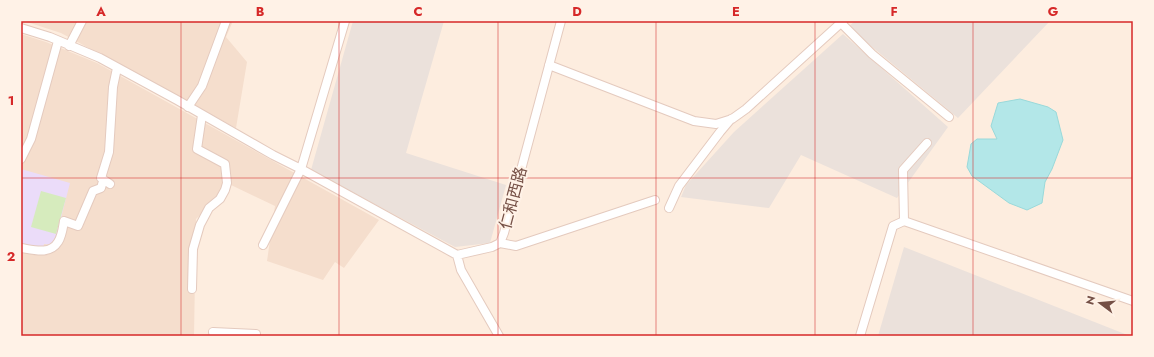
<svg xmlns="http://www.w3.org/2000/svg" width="1154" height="357" font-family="Jost,'Noto Sans SC',sans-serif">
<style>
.residential{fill:#f5decd}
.industrial{fill:#ebe1db}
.education{fill:#ebdcf9}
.green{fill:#d6ebbd}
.water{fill:#b3e7e8;stroke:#99d9da}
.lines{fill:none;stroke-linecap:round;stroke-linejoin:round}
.minor-casing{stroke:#e4cabe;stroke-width:10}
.minor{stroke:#fff;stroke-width:8}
.grid{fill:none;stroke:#d62828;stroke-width:1;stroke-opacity:0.55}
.labels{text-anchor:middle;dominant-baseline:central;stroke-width:4;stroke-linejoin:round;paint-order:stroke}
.street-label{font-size:16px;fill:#755046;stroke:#fff2e7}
.neatline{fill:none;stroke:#d62828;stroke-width:1.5}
.grid-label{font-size:13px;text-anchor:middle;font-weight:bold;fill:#d62828}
</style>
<rect width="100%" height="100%" fill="#fdeddf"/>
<!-- residential -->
<path class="residential" d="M24 21H233L226 37 247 62 236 128 61 33Z
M21 34 46 42 97 63 379 220 344 268 335 262 323 280 267 261 275 206 231 185 196 219 194 336H21Z"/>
<!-- industrial -->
<path class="industrial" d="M353 21H444L406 153 506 185 490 243 455 247 311 170Z
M855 21H1050L958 118 848 27Z
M843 34 948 127 897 198 801 155 769 208 681 197 686 185 734 132Z
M904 247 1130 336H878Z"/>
<!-- education -->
<path class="education" d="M21 169 70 183 54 245 44 244 43 249 21 246Z"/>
<!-- green -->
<path class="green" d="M41 191 66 198 56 234 31 227Z"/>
<!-- water -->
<path class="water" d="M1020 99 1048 107 1056 112 1063 140 1052 169 1045 182 1042 203 1027 210 1009 203 972 176 967 167 971 144 977 139H997L991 126 998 103Z"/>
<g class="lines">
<!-- minor casing -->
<g class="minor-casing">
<path id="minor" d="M841 23 872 54 949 117
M21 28 50 37 100 58 177 100 273 155 301 169 457 255
M69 46 82 21
M549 65 694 121 716 124 732 119 746 109 843 21
M188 107 202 86 226 21
M21 159 31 139 58 41
M110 184 101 178 109 152 113 87 117 68
M669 208 679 186 720 132 731 119
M904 221 903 170 927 143
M500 243 516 246 655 200
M263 245 301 169 345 21
M21 248C34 250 50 255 58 242 62 236 63 227 64 221L78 226 93 191 101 188 103 181
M192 289 193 249 200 225 209 208 220 199 225 190 227 183 225 164 197 149 202 115
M214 336 213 332 256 334V336
M499 336 461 270 457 255 492 247 500 243 504 233 561 21
M860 336 893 226 904 221 1133 301"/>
</g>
<!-- minor -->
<use href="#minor" class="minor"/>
</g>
<!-- grid -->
<path class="grid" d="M181 21V336M339 21V336M498 21V336M656 21V336M815 21V336M973 21V336M21 178H1133"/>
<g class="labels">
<!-- street labels -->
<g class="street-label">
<text transform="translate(513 198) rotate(-75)">仁和西路</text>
</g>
</g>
<!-- border -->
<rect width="1154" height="357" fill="none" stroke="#fff2e7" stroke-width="44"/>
<!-- north arrow -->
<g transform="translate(1100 303) rotate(286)" stroke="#fff2e7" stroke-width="3" paint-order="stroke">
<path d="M0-3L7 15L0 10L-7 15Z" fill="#755046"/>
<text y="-6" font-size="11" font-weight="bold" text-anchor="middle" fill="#755046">N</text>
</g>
<rect x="22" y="22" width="1110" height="313" class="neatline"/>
<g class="grid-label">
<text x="101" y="16">A</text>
<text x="260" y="16">B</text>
<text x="418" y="16">C</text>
<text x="577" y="16">D</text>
<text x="736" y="16">E</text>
<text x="894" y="16">F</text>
<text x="1053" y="16">G</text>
<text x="11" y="105">1</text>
<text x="11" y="261">2</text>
</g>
</svg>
